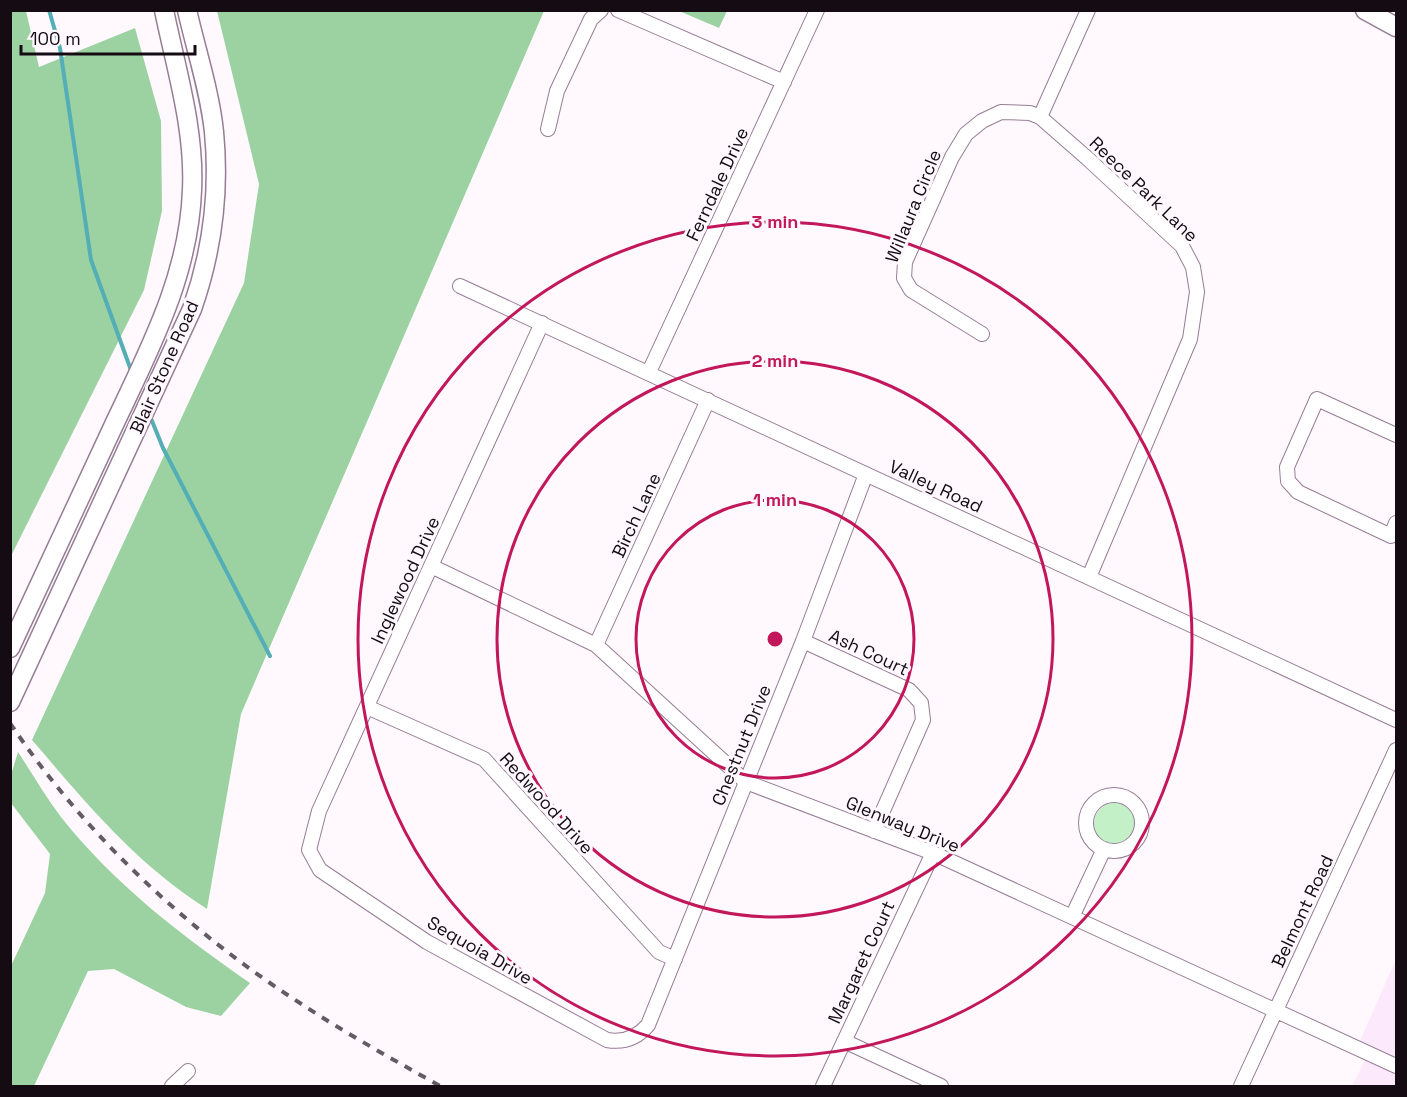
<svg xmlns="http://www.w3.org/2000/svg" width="1407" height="1097" font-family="'Space Grotesk',sans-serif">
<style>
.built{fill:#fde9fc}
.green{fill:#c4f0c8}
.forest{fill:#9cd2a2}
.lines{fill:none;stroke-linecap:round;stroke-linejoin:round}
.stream{stroke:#53aeb6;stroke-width:4}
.minor-casing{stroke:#967d94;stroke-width:16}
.secondary-casing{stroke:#967d94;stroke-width:21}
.minor{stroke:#fff;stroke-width:14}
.secondary{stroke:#fff;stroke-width:18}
.rail{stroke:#645c63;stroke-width:4;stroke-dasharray:8 8;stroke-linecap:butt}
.ring{fill:none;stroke:#c2185b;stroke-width:3}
.labels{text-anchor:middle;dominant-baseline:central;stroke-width:6;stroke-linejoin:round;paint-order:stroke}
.street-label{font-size:18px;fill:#140b13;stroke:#fff9fe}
.centre{fill:#c2185b;stroke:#fff9fe;stroke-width:3}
.ring-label{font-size:18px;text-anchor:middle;font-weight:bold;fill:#c2185b;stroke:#fff9fe;stroke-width:6;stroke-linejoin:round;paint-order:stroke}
</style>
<rect width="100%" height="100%" fill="#fff9fe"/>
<!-- built -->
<path class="built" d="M1396 959V1086H1352L1372 1046 1360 1041Z"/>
<!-- green -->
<path class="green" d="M1094 824a22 22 0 1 1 44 0a22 22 0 1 1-44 0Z"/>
<!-- forest -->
<path class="forest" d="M26 11 39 67 135 28 161 121 162 211 144 290 11 556 10 11Z
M217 11H544L241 714 207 909C134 862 88 805 32 740L244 283 259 184Z
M679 11H727L719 28Z
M18 752C32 773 45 796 61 817 114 884 181 935 250 983L221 1016 186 1007 114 969 88 971 34 1086H11V966L45 893 50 854 11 803V775Z"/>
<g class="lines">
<!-- stream -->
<path class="stream" d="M49 10 60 48 91 260 132 373
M150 416 163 448 270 656"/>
<!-- minor casing -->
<g class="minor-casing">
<path id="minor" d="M618 10 784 82
M1040 117 1088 10
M548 129 557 91 591 19 601 10
M460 286 1396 720
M542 323 319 811 309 850 320 870 427 942 607 1040C624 1043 637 1038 648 1025L803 641 866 474
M982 334 911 290 904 278 905 262 952 157 966 134 982 121 1001 112 1030 113 1040 117 1087 158 1182 246 1193 267 1197 292 1190 339 1089 577
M649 372 817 10
M1396 435 1317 399 1287 467 1288 481 1298 492 1391 536 1396 523
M431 566 596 645 746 782 933 853 1396 1066
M803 641 909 690 921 703 923 720 874 831
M596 645 708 400
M367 707 484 759 659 952 675 959
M1086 823a28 28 0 1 1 56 0a28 28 0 1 1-56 0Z
M1072 917 1104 849
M844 1041 941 1086
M172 1086 188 1071
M823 1086 933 853
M1241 1086 1396 750"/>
</g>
<!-- secondary casing -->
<g class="secondary-casing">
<path id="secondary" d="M1365 10 1396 27
M10 648C44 575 78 502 112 429 148 352 189 277 192 190 195 129 176 69 164 10
M10 702 192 309C212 252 220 194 214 132 210 92 196 50 187 10"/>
</g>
<!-- minor -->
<use href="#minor" class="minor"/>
<!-- secondary -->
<use href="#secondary" class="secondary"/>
<!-- rail -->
<path class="rail" d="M10 723C86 836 189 932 303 1005 347 1034 394 1060 440 1086"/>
</g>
<!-- distance rings -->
<g class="ring">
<circle cx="775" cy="639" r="139"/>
<circle cx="775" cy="639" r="278"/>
<circle cx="775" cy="639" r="417"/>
</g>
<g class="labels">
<!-- street labels -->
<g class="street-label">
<text transform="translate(717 184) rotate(-65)">Ferndale Drive</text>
<text transform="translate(1144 189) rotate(44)">Reece Park Lane</text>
<text transform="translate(913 206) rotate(-68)">Willaura Circle</text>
<text transform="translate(164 367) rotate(-66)">Blair Stone Road</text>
<text transform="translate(936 486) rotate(25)">Valley Road</text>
<text transform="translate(636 515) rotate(-65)">Birch Lane</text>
<text transform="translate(405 580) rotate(-65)">Inglewood Drive</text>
<text transform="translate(869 652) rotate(25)">Ash Court</text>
<text transform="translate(741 745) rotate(-68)">Chestnut Drive</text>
<text transform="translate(547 803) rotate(48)">Redwood Drive</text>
<text transform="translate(903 824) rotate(22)">Glenway Drive</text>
<text transform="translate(1302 911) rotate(-65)">Belmont Road</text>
<text transform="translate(480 950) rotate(30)">Sequoia Drive</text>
<text transform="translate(861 962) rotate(-65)">Margaret Court</text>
</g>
</g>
<circle cx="775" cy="639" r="9" class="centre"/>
<g class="ring-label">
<text x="775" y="228">3 min</text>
<text x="775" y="367">2 min</text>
<text x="775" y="506">1 min</text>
</g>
<!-- border -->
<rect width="1407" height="1097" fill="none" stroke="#140b13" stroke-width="24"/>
<!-- scale -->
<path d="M21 45v9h174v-9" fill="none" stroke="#140b13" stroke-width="3"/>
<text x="30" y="45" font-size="18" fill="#140b13" stroke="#fff9fe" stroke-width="4.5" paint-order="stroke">100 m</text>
</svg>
